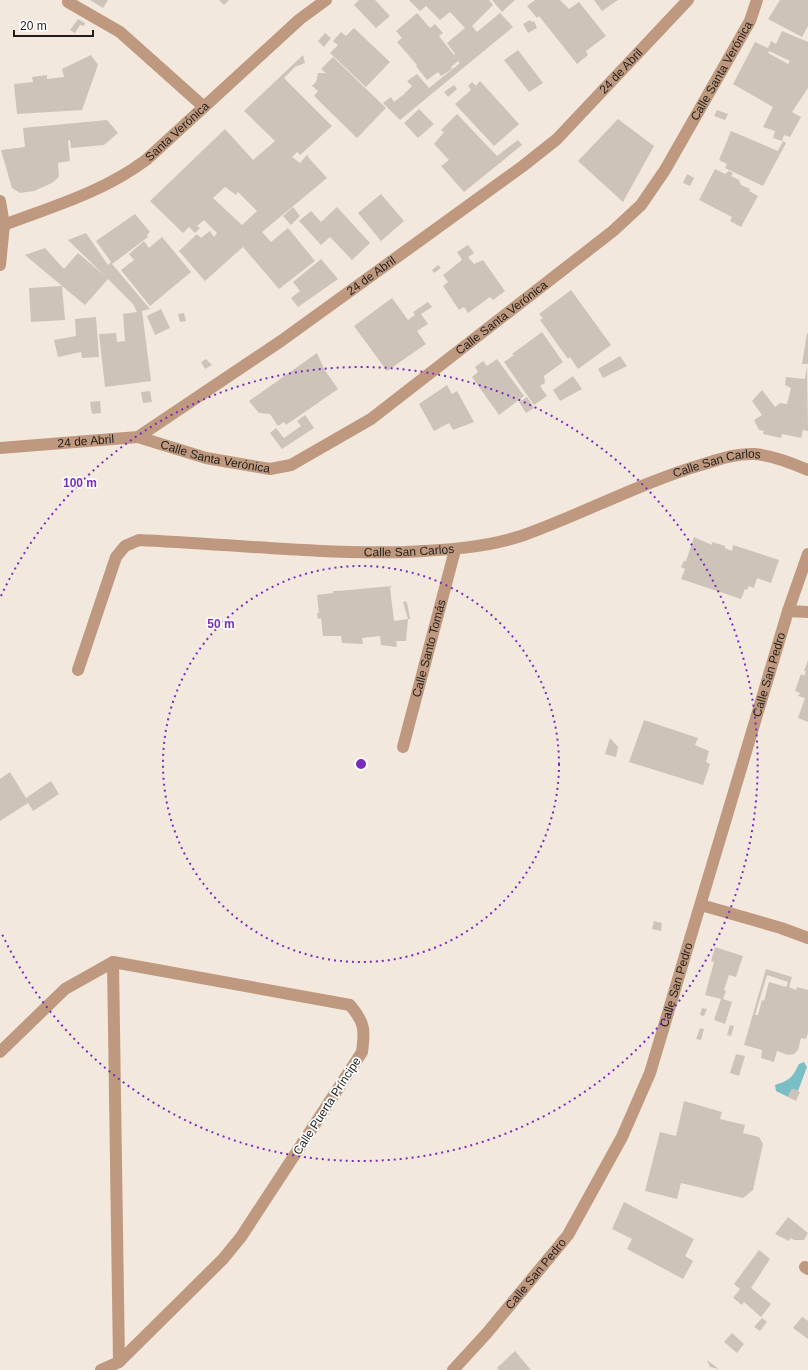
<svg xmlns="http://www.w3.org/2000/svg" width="808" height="1370" font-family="Helvetica,sans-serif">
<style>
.water{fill:#7bbfc6}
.building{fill:#cdc3b9;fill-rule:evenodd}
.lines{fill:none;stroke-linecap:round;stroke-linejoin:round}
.minor{stroke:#bf997f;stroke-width:12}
.ring{fill:none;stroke:#7b2cbf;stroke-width:2;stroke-dasharray:2 4}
.labels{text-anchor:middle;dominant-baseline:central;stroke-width:3.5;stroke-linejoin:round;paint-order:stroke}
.street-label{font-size:12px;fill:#221f1b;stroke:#fff}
.centre{fill:#7b2cbf;stroke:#fff;stroke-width:2}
.ring-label{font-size:12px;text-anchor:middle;font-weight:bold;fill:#7b2cbf;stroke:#fff;stroke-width:3.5;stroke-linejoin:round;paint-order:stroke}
</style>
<rect width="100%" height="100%" fill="#f3e8dd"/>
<!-- water -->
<path class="water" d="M804 1062 807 1067 798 1091 792 1089 788 1097 776 1091 775 1085C790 1080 792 1078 799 1064Z"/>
<!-- building -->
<path class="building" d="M90 0H108L103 8Z
M219 0H229L224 5Z
M359 0H375L390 16 376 28 354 5Z
M409 0H489L493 5 472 26 477 32 500 13 513 27 400 120 383 103 391 97 394 102 403 95 412 86 407 81 417 74 429 88 460 63 458 61 451 67 452 69 441 76 438 72 427 80 416 66 417 65 397 42 402 38 396 31 417 13 430 28 435 24 443 33 439 36 454 55 455 54 447 43 465 28 450 12 440 20 426 6 420 11Z
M492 0H515L502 12Z
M535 0H560L569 9 579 2 606 36 586 51 588 55 577 64 539 16 537 18 527 6Z
M594 0H618L602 11Z
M780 0H808V26L802 37 768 19Z
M78 19 85 23 84 26 80 25 75 33 70 30Z
M530 20 532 22 534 21 537 28 528 33 523 24Z
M354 28 390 62 366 87 330 53 338 45 333 41 341 32 346 36Z
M782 31 808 42V88L792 112 801 117 790 137 784 135 782 141 773 138 775 131 763 127 773 107 733 84 755 42 768 48 771 41 776 44ZM769 51 790 61 788 64 768 53Z
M325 33 331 38 324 47 318 41Z
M518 50 543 83 529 92 504 60Z
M91 55 98 65 82 110 17 114 14 84 33 82 32 77 47 75V79L64 77 62 69Z
M303 55 305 63 295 67 284 78 332 126 300 155 297 152 292 157 300 163 308 154V157L327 178 262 232 271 242 288 228 315 261 279 289 243 247 205 281 179 251 197 234 201 238 210 231 214 237 217 233 204 220 197 226 200 228 195 233 189 227 183 233 150 201 225 129 253 160 275 141 244 111ZM225 187 236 195 238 192 257 211 242 225 213 198Z
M333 57 386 108 357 138 314 96 318 91 312 86 316 82 318 73H326L321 69Z
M480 81 519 124 494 146 455 104 471 90 468 86 472 82 476 86Z
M454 85 457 89 448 97 444 92Z
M419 109 434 124 418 138 404 123Z
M717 110 728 114 725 120 714 116Z
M457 114 497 156 518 140 522 145 464 192 441 166 449 160 434 144 444 132 441 130Z
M618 119 654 146 623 202 578 161Z
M107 120 118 133 104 145 71 148 70 140 68 141 70 161 58 163 59 177 52 183 34 191 20 193 12 188 1 150 25 147 23 128Z
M731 131 778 151 783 141 786 143 763 186 725 168 727 164 719 160Z
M715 169 725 174 729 171 733 173 731 176 739 180 741 185 750 189 749 191 758 196 741 227 730 221 732 217 699 200Z
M687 174 694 178 690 186 683 183Z
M381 194 404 221 381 241 358 213Z
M293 207 300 216 291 225 283 216Z
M337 207 370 243 352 260 330 237 321 245 299 221 311 211 321 222Z
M135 214 150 232 147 235 148 237 112 264 150 309 142 311 151 381 105 387 99 334 116 333 117 342 125 341 123 314 137 312 133 304 108 279 85 305 62 286 65 320 31 322 29 288 62 286 25 255 45 248 64 269 78 253 105 276 68 240 86 233 108 265 111 262 96 241Z
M162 237 191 272 150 306 121 270 134 260 129 254 144 241 149 248Z
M468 245 474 253 468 257 474 264 483 260 505 291 493 300 490 297 468 313 464 307 459 310 443 286 448 282 443 275 462 260 457 252Z
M321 259 338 279 298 307 291 298 300 291 293 282Z
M438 265 441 268 434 273 432 270Z
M571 290 611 345 578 369 570 357 568 359 540 320 543 318 539 314Z
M392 298 408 320 415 315 413 312 428 302 432 307 421 314 428 324 417 331 426 344 387 371 354 326Z
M161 309 170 328 155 335 147 316Z
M184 313 186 321 180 322 178 314Z
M96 317 99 357 82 358 81 352 58 357 54 340 76 336 75 319Z
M542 332 563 362 544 376 545 383 540 386 547 396 534 405 504 362 514 355 512 354Z
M807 333 808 334V364H802Z
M317 353 324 369 338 389 286 425 284 422 278 426 270 414 259 413 249 401Z
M620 356 627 366 603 378 598 369Z
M206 359 212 365 205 369 201 362Z
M497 359 524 396 499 415 472 377 478 372 475 367 483 361 487 366Z
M807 366 808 431 803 430 801 438 782 434 781 438 763 434 764 431 759 430 754 420 762 415 752 401 762 390 775 407 780 403 787 404 791 388 785 385 786 377 805 379Z
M573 376 582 389 560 401 553 390Z
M447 385 452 394 457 391 474 422 453 430 449 423 434 431 419 404Z
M150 391 152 402 143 403 141 392Z
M527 397 534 408 526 413 519 402Z
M100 401 101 413 92 414 90 402Z
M305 415 314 428 282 449 270 433 276 428 284 438 301 426 297 421Z
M694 537 712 545V542L725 546V548L732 551 733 545 779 560 771 583 757 578 754 588 749 586 747 590 745 589 741 599 681 579 685 569 681 567 684 561H686Z
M392 586 390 588 394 621 408 619 403 602 406 601 408 607 410 619H408L406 641H396L397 647 381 645 380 636 362 638 363 644 342 643 341 636H323L321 618 318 619 317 613H319L317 595 333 593V591H338Z
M808 660V722L798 718 805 698 798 696 800 693 795 691 801 674 804 676 806 671H804Z
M644 720 698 738 695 745 709 751 706 762 710 764 703 785 629 762Z
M610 738 618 747 616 757 605 754Z
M10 772 26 798 51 781 59 794 33 811 28 803 0 821V779Z
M654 921 662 923 661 931 652 929Z
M715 947 743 956 736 977 729 975 724 990 726 991 723 999 732 1002 725 1024 714 1020 721 999 705 995 714 962 711 961Z
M766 969 792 977 789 987 796 990 797 987 808 990V1033L806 1039 801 1038 798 1050 794 1054 788 1055 777 1051 774 1062 761 1058 762 1050 744 1045ZM767 975 788 982 786 987 769 982 764 1001 762 1000 758 1015H755Z
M702 1008 707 1009 704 1016 700 1015Z
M730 1025 734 1026 731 1036 727 1035Z
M700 1028 704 1029 701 1040 696 1039Z
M736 1054 745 1056 739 1076 730 1073Z
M792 1089 800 1092 796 1101 788 1097Z
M684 1101 722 1112 720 1119 745 1125 743 1133 759 1137 763 1144 753 1190 743 1198 681 1183 677 1199 645 1191 660 1132 676 1136Z
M624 1202 694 1239 685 1256 693 1261 683 1279 627 1249 632 1239 612 1229Z
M788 1217 808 1233 804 1240H794L791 1238 789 1241 775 1234Z
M759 1250 770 1259 751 1288 771 1304 761 1317 744 1302 742 1305 733 1298 740 1289 734 1284Z
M802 1317 808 1321V1339L793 1328Z
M762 1318 767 1322 760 1331 754 1327Z
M732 1333 744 1344 737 1353 724 1342Z
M515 1351 531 1370H499L497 1368Z
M707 1360 719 1369 710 1367Z"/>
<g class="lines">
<!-- minor -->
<g class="minor">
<path d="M68 2 120 32 204 107"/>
<path d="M0 201 4 225 0 265"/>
<path id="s1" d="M4 225C54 206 103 192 146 160L300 19 326 0"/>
<path id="s2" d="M138 437 206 458 270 469 291 465 371 419 613 231 641 205 665 170 750 21 757 0"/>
<path id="s3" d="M0 448 138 437 281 341 523 166 557 139 688 0"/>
<path d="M788 611 808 612"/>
<path id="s4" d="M78 670 116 557 125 546 139 540C228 544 316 554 405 552 446 550 485 548 524 535 585 513 642 482 704 464 720 459 738 453 755 454 774 456 791 463 808 470"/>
<path id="s5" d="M403 747 455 550"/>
<path d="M701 905 781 928 808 938"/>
<path d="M113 962 119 1362"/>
<path d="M0 1052 65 989 113 962 350 1005C365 1023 365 1030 362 1052L241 1237 223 1259 119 1362 101 1370"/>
<path d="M805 1267 808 1269"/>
<path id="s6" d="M453 1370 487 1333 568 1235 622 1137 650 1073 788 611 808 554"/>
</g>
</g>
<!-- distance rings -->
<g class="ring">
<circle cx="361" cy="764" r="198"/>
<path d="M1 596A397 397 0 1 1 1 932"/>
</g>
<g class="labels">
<!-- street labels -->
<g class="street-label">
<text stroke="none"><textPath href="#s2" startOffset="751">Calle Santa Verónica</textPath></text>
<text stroke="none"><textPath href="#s3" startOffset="746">24 de Abril</textPath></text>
<text stroke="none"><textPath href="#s1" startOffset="199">Santa Verónica</textPath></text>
<text stroke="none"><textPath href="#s3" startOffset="422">24 de Abril</textPath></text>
<text stroke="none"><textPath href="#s2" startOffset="415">Calle Santa Verónica</textPath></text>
<text stroke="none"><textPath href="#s3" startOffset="86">24 de Abril</textPath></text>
<text stroke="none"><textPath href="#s2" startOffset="80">Calle Santa Verónica</textPath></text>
<text stroke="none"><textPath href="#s4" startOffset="742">Calle San Carlos</textPath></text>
<text stroke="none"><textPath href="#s4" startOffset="419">Calle San Carlos</textPath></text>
<text stroke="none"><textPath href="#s5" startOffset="102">Calle Santo Tomás</textPath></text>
<text stroke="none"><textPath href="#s6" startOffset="775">Calle San Pedro</textPath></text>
<text stroke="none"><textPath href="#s6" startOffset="451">Calle San Pedro</textPath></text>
<text transform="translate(327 1106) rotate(-57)">Calle Puerta Príncipe</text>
<text stroke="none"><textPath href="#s6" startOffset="127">Calle San Pedro</textPath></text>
</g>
</g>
<circle cx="361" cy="764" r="6" class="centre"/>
<g class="ring-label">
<text x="80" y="487">100 m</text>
<text x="221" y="628">50 m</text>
</g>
<!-- scale -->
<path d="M14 30v6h79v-6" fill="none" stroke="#221f1b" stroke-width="2"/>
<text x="20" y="30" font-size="12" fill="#221f1b" stroke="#ffffff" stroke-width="3" paint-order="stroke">20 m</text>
</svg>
